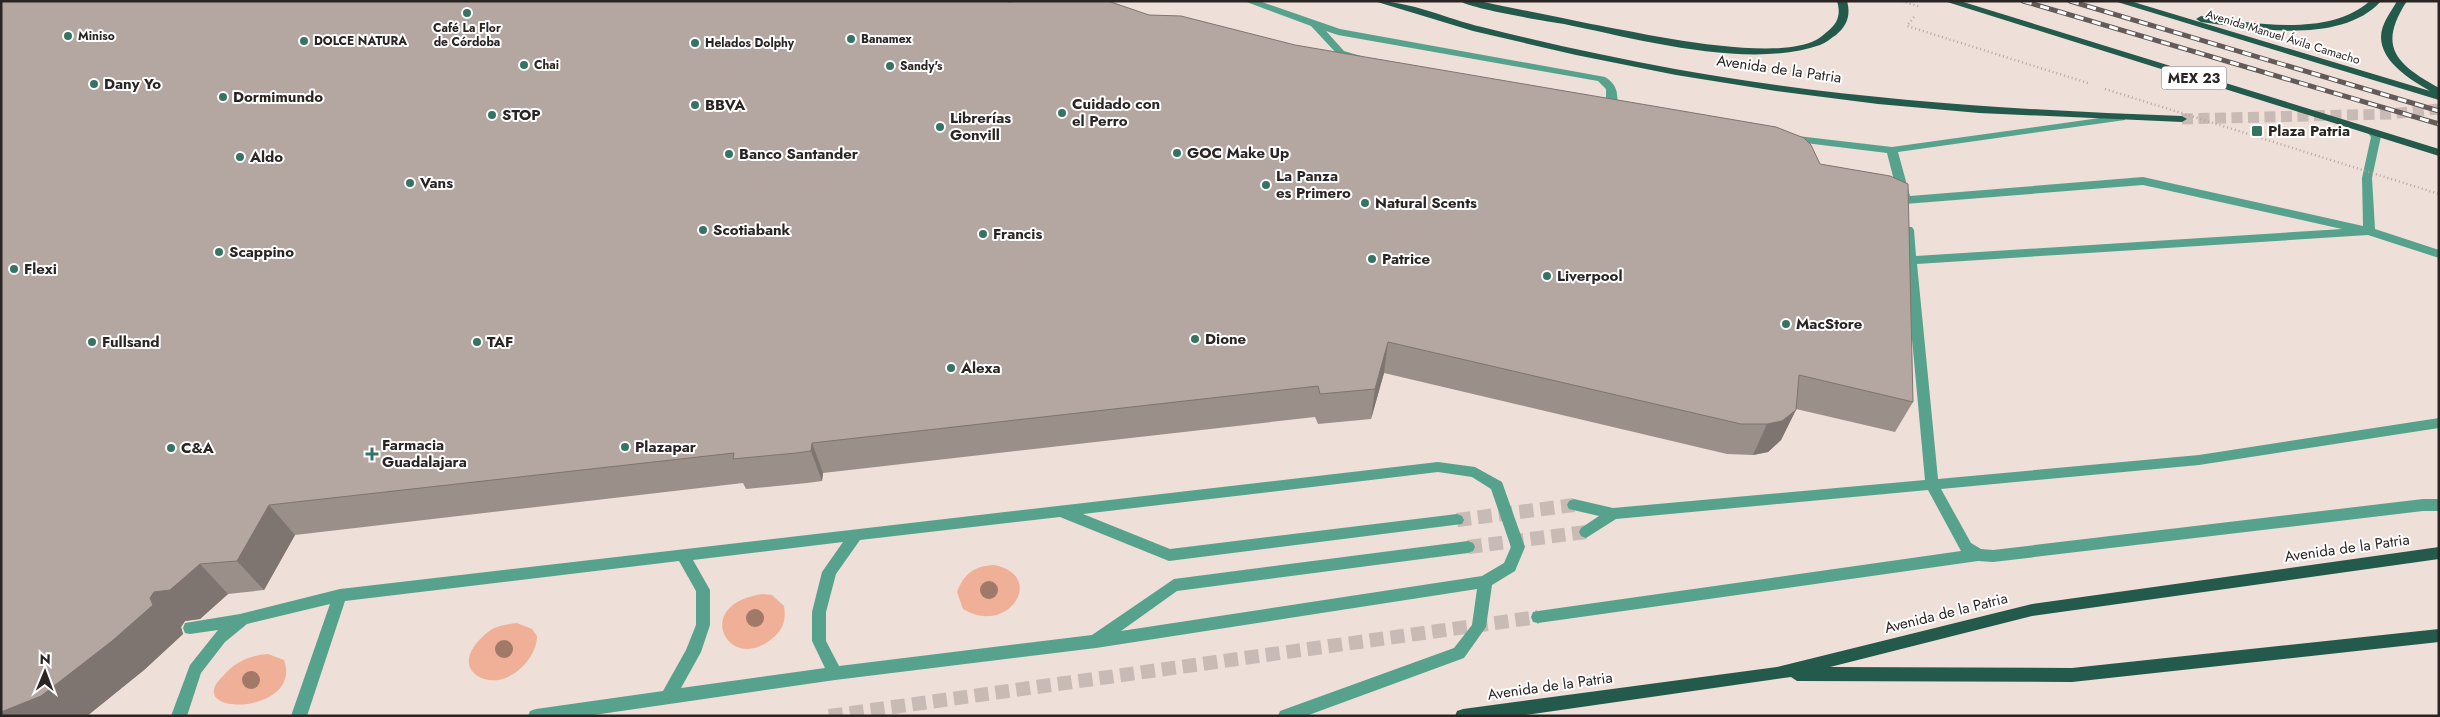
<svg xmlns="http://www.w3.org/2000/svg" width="2440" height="717" font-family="Jost,sans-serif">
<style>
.green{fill:#efb097}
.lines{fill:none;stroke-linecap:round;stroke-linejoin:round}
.minor-tunnel{stroke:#c8bab4;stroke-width:14;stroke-dasharray:14 7;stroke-linecap:butt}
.major-tunnel{stroke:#c8bab4;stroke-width:11;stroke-dasharray:11 5.5;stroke-linecap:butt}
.path{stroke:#b4a7a2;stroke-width:2.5;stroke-dasharray:1 3;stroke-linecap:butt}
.minor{fill:#56a28c;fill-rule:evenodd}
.major{fill:#245a4b;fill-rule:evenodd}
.rail-casing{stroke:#645b58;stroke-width:5}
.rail{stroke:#fff;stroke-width:3;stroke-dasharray:9;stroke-linecap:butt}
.path-bridge{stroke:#b4a7a2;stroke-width:2.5;stroke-dasharray:1 3;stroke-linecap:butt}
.tree{fill:#a17968}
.wall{fill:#9b8f8a}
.shaded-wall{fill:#7e7470}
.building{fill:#b4a6a0;stroke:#7e7470}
.poi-dot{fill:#357463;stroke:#fff;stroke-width:2}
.labels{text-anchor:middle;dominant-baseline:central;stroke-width:4;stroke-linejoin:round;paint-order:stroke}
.far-poi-label{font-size:12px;font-weight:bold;fill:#2a2422;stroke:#fff;text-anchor:start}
.far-street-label{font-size:12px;fill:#2a2422;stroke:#fff}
.shield{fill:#fff;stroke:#6a6664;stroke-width:1}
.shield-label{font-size:14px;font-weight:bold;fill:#2a2422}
.street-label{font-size:15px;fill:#2a2422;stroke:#fff}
.poi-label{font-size:15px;font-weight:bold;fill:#2a2422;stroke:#fff;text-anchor:start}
</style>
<rect width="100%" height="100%" fill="#efdfd9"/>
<!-- green -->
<path class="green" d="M994 565C1047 575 1009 637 963 609L957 592C964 574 974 566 994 565Z
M763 594 772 595 784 606C786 619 784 628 774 637 730 677 689 604 763 594Z
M517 623 532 629 537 636C537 662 502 693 476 675 457 660 480 636 494 628 501 625 509 624 517 623Z
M268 654 284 660C304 716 178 717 224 675 235 662 251 655 268 654Z"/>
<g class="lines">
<!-- minor-tunnel -->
<path class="minor-tunnel" d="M1457 520 1574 505
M1468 547 1586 532
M829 716 1538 617"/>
<!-- major-tunnel -->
<path class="major-tunnel" d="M2182 119 2390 114 2439 109"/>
<!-- path -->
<path class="path" d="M1902 1 1921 7
M1914 17 1907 26 2088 83"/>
<!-- minor -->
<path class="minor" d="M1244 1H1259L1340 29 1605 77C1620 86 1618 98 1616 114L1611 117 1606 114V89L1598 81 1338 35 1326 31 1344 51 1361 56 1356 59 1338 55 1311 26Z
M2121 115 2125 116V120L1898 152 1910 196 2143 177 2363 226 2362 178 2371 137 2368 133 2373 130 2381 136 2372 178 2375 229 2439 250V258L2368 235 1917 264 1938 479 2199 455 2439 418V428L2199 465 1941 489 1971 543 1981 549 1993 550 2423 499H2439V511H2423L1993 562 1978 561 1538 623 1533 622 1531 617 1533 612 1538 611 1961 551 1928 490 1616 519 1586 538 1581 536 1579 532 1581 528 1599 516 1569 509 1567 505 1569 501 1574 499 1613 508 1925 480 1902 230 1904 227H1912L1914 230 1916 256 2342 229 2143 185 1905 204 1899 200 1887 153 1789 141 1784 138 1789 135 1892 147Z
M1438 462 1475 467 1502 482 1525 547 1515 571 1492 585 1486 627 1464 658 1306 716H1278L1280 711 1454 648 1472 625 1477 589 1096 648 835 680 587 716H528L530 711 536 709 663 691 686 650 696 625V591L679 561 345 601 307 716H291L330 604 247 624 225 642 201 673 187 716H171L190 665 218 630 190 634 185 633 183 628 185 623 240 614 340 589ZM1438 472 1472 477 1491 489 1511 547 1504 563 1482 576 1121 631 1177 591 1468 553 1473 551 1475 547 1473 543 1468 541 1174 579 1092 635 839 666 826 641V612L836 574 860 540 1060 517 1169 561 1462 524 1464 520 1462 516 1457 514 1170 549 1083 514ZM843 542 822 572 812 612V641L825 668 681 688 701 652 710 625V590L693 560Z"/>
<!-- major -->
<path class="major" d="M1374 1C1411 1 1447 19 1482 27 1546 43 1610 57 1675 69 1842 99 2012 110 2182 116L2187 119 2182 122 1979 113 1878 104 1776 91 1676 75 1576 55 1473 31Z
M1460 1H1479C1516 9 1554 16 1591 24 1641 33 1772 63 1816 40 1820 38 1824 34 1828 31 1838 23 1841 14 1837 1H1847C1851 15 1847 26 1836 35 1831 38 1826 43 1820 45 1749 70 1637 39 1564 24 1546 21 1471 9 1460 1Z
M1944 1H1960L2439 149V156Z
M2114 1H2130L2430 91C2411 80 2381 62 2381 37 2381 24 2391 12 2397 1H2407C2377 47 2396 64 2439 88V100Z
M2370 1H2381C2342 45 2252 29 2201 22L2196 19 2201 16C2252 23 2328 38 2370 1Z
M2439 547V559L2032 616 1830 667 2072 668 2439 629V642L2072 682 1797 681 1791 677 1518 716H1455L1457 711 1463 709 1777 667 2032 604Z"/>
<!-- rail casing -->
<g class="rail-casing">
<path id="rail" d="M2023 1 2439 124
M2070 1 2439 111"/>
</g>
<!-- rail -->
<use href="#rail" class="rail"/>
<!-- path-bridge -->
<path class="path-bridge" d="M2105 89 2439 194"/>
</g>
<!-- trees -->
<g class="tree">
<circle cx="989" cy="590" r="9"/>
<circle cx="755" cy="618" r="9"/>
<circle cx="504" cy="649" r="9"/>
<circle cx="251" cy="680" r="9"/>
</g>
<!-- wall -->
<path class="wall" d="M1 1 1011 2 1913 402 1895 432 1796 409 1781 440 1768 452 1753 455 1727 454 1384 373 1371 419 1318 424 1315 417 823 473 822 481 807 483 746 489 743 483 295 535 264 590 228 594 200 619 185 621 181 627 183 634 144 670 87 716H1Z"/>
<!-- shaded-wall -->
<path class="shaded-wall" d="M1388 342 1384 373 1371 419 1375 389Z
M1796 410 1781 440 1768 452 1753 455 1767 424Z
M812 443 823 473 822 481 811 451Z
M269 505 295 535 264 590 237 561Z
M200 564 228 594 200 619 185 621 181 627 183 634 144 670 87 716H1V712L150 598 154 592Z"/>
<!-- building -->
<path class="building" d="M1 1H1008V2L1021 1H1108L1149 15 1181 16 1295 45 1776 127 1804 138 1811 145 1820 164 1890 176 1908 184 1913 402 1799 375 1796 410 1782 421 1767 424H1741L1388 342 1375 389 1320 394 1318 386 812 443 811 451 796 453 733 459 734 453 269 505 237 561 200 564 170 590 154 592 150 598 153 605 112 641 41 696 1 712Z"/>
<!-- markers -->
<g class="poi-dot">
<circle cx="467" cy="13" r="5"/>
<circle cx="68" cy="36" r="5"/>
<circle cx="851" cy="39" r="5"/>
<circle cx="304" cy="41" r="5"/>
<circle cx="695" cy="43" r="5"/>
<circle cx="524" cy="65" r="5"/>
<circle cx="890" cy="66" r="5"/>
<circle cx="94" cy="84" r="5"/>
<circle cx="223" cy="97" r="5"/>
<circle cx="695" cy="105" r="5"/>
<circle cx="1062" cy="113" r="5"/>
<circle cx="492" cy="115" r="5"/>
<circle cx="940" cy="127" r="5"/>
<rect x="2251" y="125" width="12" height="12" rx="2.5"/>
<circle cx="1177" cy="153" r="5"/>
<circle cx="729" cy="154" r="5"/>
<circle cx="240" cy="157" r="5"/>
<circle cx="410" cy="183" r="5"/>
<circle cx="1266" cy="185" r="5"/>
<circle cx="1365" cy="203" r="5"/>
<circle cx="703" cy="230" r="5"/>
<circle cx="983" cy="234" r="5"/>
<circle cx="219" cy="252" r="5"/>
<circle cx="1372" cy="259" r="5"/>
<circle cx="14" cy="269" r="5"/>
<circle cx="1547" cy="276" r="5"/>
<circle cx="1786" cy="324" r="5"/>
<circle cx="1195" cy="339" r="5"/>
<circle cx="92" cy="342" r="5"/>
<circle cx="477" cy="342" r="5"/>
<circle cx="951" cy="368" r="5"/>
<circle cx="625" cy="447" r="5"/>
<circle cx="171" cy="448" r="5"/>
<path d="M369.5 446.5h5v5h5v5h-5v5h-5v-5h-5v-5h5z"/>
</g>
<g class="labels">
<!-- far-poi labels -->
<g class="far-poi-label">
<text x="467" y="28" text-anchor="middle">Café La Flor<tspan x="467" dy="14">de Córdoba</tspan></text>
<text x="78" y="36">Miniso</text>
<text x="861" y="39">Banamex</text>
<text x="314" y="41">DOLCE NATURA</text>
<text x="705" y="43">Helados Dolphy</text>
<text x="534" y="65">Chai</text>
<text x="900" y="66">Sandy's</text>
</g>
<!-- far-street labels -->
<g class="far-street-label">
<text transform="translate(2283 37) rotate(17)">Avenida Manuel Ávila Camacho</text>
</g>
<!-- shield labels -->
<rect class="shield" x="2161.5" y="66.5" width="65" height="23" rx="4"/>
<g class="shield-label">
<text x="2194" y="78">MEX 23</text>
</g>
<!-- street labels -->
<g class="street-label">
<text transform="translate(1779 69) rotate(8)">Avenida de la Patria</text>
<text transform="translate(2347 548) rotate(-8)">Avenida de la Patria</text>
<text transform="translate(1946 613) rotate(-14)">Avenida de la Patria</text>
<text transform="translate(1550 686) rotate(-8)">Avenida de la Patria</text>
</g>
<!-- poi labels -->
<g class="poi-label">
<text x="104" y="84">Dany Yo</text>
<text x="233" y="97">Dormimundo</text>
<text x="1072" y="104">Cuidado con<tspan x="1072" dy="17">el Perro</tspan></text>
<text x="705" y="105">BBVA</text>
<text x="502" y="115">STOP</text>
<text x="950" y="118">Librerías<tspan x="950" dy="17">Gonvill</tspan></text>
<text x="2268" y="131">Plaza Patria</text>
<text x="1187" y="153">GOC Make Up</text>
<text x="739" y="154">Banco Santander</text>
<text x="250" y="157">Aldo</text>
<text x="1276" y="176">La Panza<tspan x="1276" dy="17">es Primero</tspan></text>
<text x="420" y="183">Vans</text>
<text x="1375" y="203">Natural Scents</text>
<text x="713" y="230">Scotiabank</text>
<text x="993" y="234">Francis</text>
<text x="229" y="252">Scappino</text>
<text x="1382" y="259">Patrice</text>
<text x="24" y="269">Flexi</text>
<text x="1557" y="276">Liverpool</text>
<text x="1796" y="324">MacStore</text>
<text x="1205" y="339">Dione</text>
<text x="102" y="342">Fullsand</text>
<text x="487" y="342">TAF</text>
<text x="961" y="368">Alexa</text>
<text x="382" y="445">Farmacia<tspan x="382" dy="17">Guadalajara</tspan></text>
<text x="635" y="447">Plazapar</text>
<text x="181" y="448">C&amp;A</text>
</g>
</g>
<!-- border -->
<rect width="2440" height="717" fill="none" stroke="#2a2422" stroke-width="5"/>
<!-- north arrow -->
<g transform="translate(45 672) rotate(1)" stroke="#ffffff" stroke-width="4" paint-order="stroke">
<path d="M0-4L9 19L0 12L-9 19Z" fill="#2a2422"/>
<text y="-8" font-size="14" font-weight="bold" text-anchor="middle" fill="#2a2422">N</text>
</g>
</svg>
